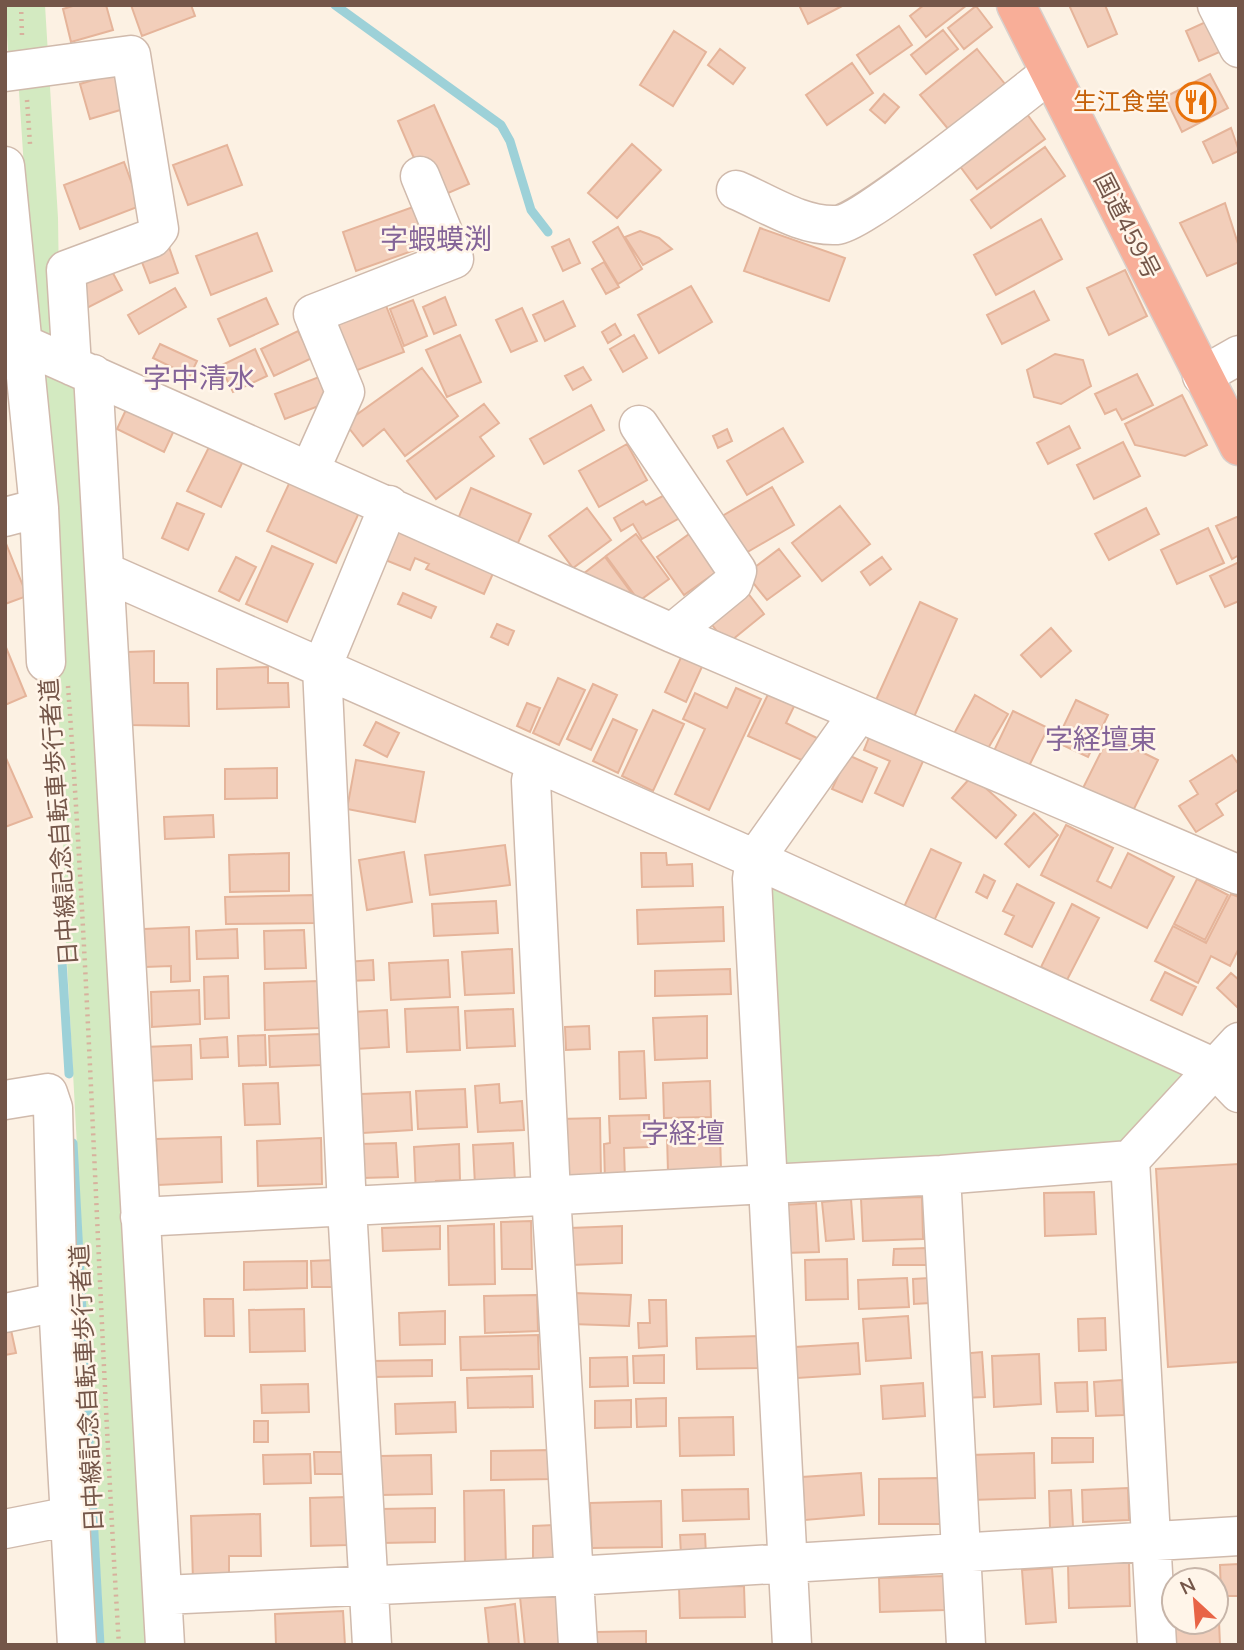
<svg xmlns="http://www.w3.org/2000/svg" width="1244" height="1650" font-family="'Nunito Sans','Noto Sans JP',sans-serif">
<style>
.green{fill:#d3eac1}
.lines{fill:none;stroke-linecap:round;stroke-linejoin:round}
.stream{stroke:#9dd1d8;stroke-width:9}
.building{fill:#f2ceba;stroke:#e5b49a;stroke-width:2}
.minor-casing{stroke:#d0baac;stroke-width:41}
.highway-casing{stroke:#d8d0cc;stroke-width:41}
.path{stroke:#d7b19d;stroke-width:4.5;stroke-dasharray:2 5;stroke-linecap:butt}
.minor{stroke:#fff;stroke-width:38}
.highway{stroke:#f8ae98;stroke-width:38}
.labels{text-anchor:middle;dominant-baseline:central;stroke-width:5;stroke-linejoin:round;paint-order:stroke}
.food-label{font-size:24px;fill:#c56008;stroke:#fff5e9;text-anchor:end}
.street-label{font-size:24px;fill:#745649;stroke:#fff5e9}
.quarter-label{font-size:28px;fill:#846498;stroke:#fff5e9}
</style>
<rect width="100%" height="100%" fill="#fcf1e3"/>
<!-- green -->
<path class="green" d="M5 5H45L58 218 60 347 35 337 18 76 9 65Z
M43 371 70 381 77 392 150 1645H104L65 925 61 751 35 376Z
M772 878 1186 1076 1118 1147 784 1168 764 896Z"/>
<g class="lines">
<!-- stream -->
<path class="stream" d="M335 5 501 125 510 141 531 210 548 232
M62 961 69 1074
M73 1143 100 1645"/>
</g>
<!-- building -->
<path class="building" d="M76 5H106L113 30 71 42 63 9Z
M131 5H191L195 16 142 36Z
M799 5H844L808 24Z
M924 5H967L926 37 910 16Z
M1069 5H1105L1117 34 1088 47Z
M976 6 992 27 964 49 948 28Z
M1210 20 1224 50 1199 61 1186 31Z
M899 26 912 45 870 74 857 55Z
M943 30 958 49 926 74 911 55Z
M674 31 706 52 673 106 640 85Z
M720 49 745 68 733 84 708 65Z
M977 49 1005 84 949 130 920 95Z
M852 63 873 93 827 125 806 95Z
M116 73 127 108 90 119 80 84Z
M1210 74 1228 108 1182 132 1165 97Z
M884 94 899 107 885 123 870 110Z
M434 105 469 184 432 200 398 121Z
M1027 114 1045 139 977 189 959 165Z
M1231 128 1239 151 1213 163 1203 142Z
M632 144 661 170 617 218 588 193Z
M227 145 242 185 188 205 173 165Z
M1045 147 1065 176 991 228 971 200Z
M124 162 140 206 80 229 64 185Z
M1225 203 1239 247V262L1207 276 1180 223Z
M413 207 426 246 356 271 343 232Z
M1041 219 1062 259 996 295 974 255Z
M618 227 642 269 618 284 593 242Z
M760 228 845 258 829 301 744 271Z
M640 231 659 238 672 249 643 265 625 237Z
M257 233 272 271 211 295 196 256Z
M569 239 580 263 563 271 552 247Z
M169 247 178 273 150 283 140 257Z
M107 262 122 290 87 308 73 281Z
M604 262 619 287 606 294 592 269Z
M1125 270 1147 316 1109 335 1087 288Z
M691 286 712 322 659 353 638 315Z
M175 288 186 307 139 334 128 315Z
M1034 291 1049 320 1002 344 987 315Z
M445 297 456 325 434 334 423 307Z
M266 298 278 324 230 346 218 319Z
M413 300 427 336 404 346 390 309Z
M563 301 575 326 545 341 533 315Z
M385 303 404 352 355 371 336 323Z
M522 308 537 341 511 352 496 320Z
M615 324 621 335 608 343 602 332Z
M298 331 312 358 274 376 261 349Z
M460 335 481 382 447 397 426 350Z
M634 335 647 358 623 372 610 349Z
M160 344 197 361 190 376 153 358Z
M255 349 267 376 233 392 220 366Z
M1055 354 1083 360 1091 386 1061 404 1034 397 1027 370Z
M583 367 591 380 573 390 565 376Z
M422 368 458 416 405 456 384 429 363 446 345 423Z
M1137 374 1153 405 1122 420 1116 409 1105 414 1095 394Z
M319 377 329 402 285 419 275 394Z
M1182 395 1207 445 1185 456 1135 445 1125 424Z
M130 401 177 424 164 452 117 429Z
M484 404 499 423 480 437 494 456 436 499 407 461Z
M591 405 604 430 544 464 530 439Z
M1069 426 1080 448 1048 464 1037 443Z
M783 428 803 462 747 495 727 461Z
M727 429 732 441 718 448 713 436Z
M212 441 245 457 221 507 187 491Z
M1123 442 1140 476 1094 499 1077 465Z
M627 444 647 480 599 507 579 471Z
M294 473 363 504 336 563 267 531Z
M772 487 794 525 739 557 717 519Z
M471 488 531 514 517 545 458 519Z
M672 491 685 515 642 539 633 524 621 531 614 518 643 501 646 505Z
M177 503 204 514 188 550 162 538Z
M840 506 870 544 822 581 792 543Z
M587 508 611 540 573 568 549 536Z
M1146 508 1159 534 1109 560 1095 534Z
M1239 516V555L1232 559 1216 526Z
M402 521 498 562 484 594 426 569 429 564 415 558 410 570 378 557Z
M1208 528 1224 563 1177 584 1161 550Z
M692 532 719 570 684 595 657 557Z
M636 534 669 579 639 601 606 556Z
M5 541 27 596 5 604Z
M272 546 313 564 287 622 246 604Z
M779 549 800 576 767 600 746 574Z
M236 557 256 567 239 601 219 591Z
M605 557 633 595 583 574Z
M882 557 891 569 870 585 861 572Z
M1239 562V601L1225 607 1210 576Z
M747 592 764 614 727 644 709 621Z
M403 593 436 607 431 618 398 604Z
M920 602 957 619 914 717 876 700Z
M497 624 514 631 508 645 491 637Z
M1051 628 1071 651 1041 677 1021 655Z
M5 645 26 696 5 705Z
M154 651V683H188L189 726 129 725 127 652Z
M684 651 705 660 686 702 665 692Z
M268 667V683H288L289 707 217 709V669Z
M558 678 585 690 559 745 533 733Z
M593 684 617 695 591 750 567 739Z
M773 684 799 696 786 723 817 738 806 762 748 736Z
M736 688 761 699 709 810 675 794 705 729 683 719 695 693 727 708Z
M975 695 1008 714 983 757 951 739Z
M1076 700 1108 715 1088 757 1056 742Z
M527 703 540 708 530 732 517 726Z
M653 710 684 724 653 791 622 776Z
M1013 711 1048 728 1026 772 992 755Z
M613 719 637 730 618 773 593 761Z
M376 722 399 733 387 757 364 745Z
M870 735 924 759 903 806 875 793 890 761 864 750Z
M1109 736 1158 760 1130 817 1081 792Z
M848 755 877 768 862 802 832 789Z
M1232 755 1239 765V789L1216 804 1223 815 1196 832 1179 806 1198 794 1190 781Z
M5 756 32 817 5 827Z
M356 760 424 772 415 822 347 809Z
M277 768V798L225 799V769Z
M972 776 1016 815 996 838 952 798Z
M1034 813 1058 835 1029 867 1005 844Z
M213 815 214 837 165 839 164 817Z
M1066 825 1113 848 1097 881 1111 888 1128 853 1174 877 1147 928 1041 875Z
M505 845 510 885 430 895 425 855Z
M931 849 961 863 933 923 903 909Z
M404 852 412 902 367 910 359 860Z
M289 853V891L230 892 229 855Z
M641 853H666L667 865 692 864 693 886 642 887Z
M984 875 995 881 987 898 976 892Z
M1197 879 1228 895 1205 940 1174 924Z
M1017 884 1054 903 1032 947 1005 934 1014 916 1003 911Z
M1231 894 1239 897V948L1230 966 1211 956 1198 983 1155 961 1173 926 1206 943Z
M314 895 315 923 226 924 225 897Z
M496 901 498 933 434 936 432 904Z
M1072 904 1099 918 1067 980 1041 967Z
M723 907 724 941 638 944 637 910Z
M189 927 190 981 171 982V966L145 967 144 929Z
M237 929 238 958 197 959 196 931Z
M304 930 306 968 265 969 264 931Z
M512 949 514 993 465 995 462 952Z
M373 960 374 980 347 981 346 962Z
M448 960 450 997 391 1000 389 963Z
M730 969 731 994 655 996V971Z
M1165 972 1196 987 1182 1015 1151 1000Z
M1231 973 1239 980V1009L1217 988Z
M228 976 229 1018 205 1019 204 977Z
M318 981 320 1028 265 1030 264 983Z
M199 990 200 1024 152 1027 151 992Z
M458 1007 460 1050 407 1052 405 1009Z
M513 1009 515 1046 467 1048 465 1011Z
M387 1010 389 1047 355 1049 353 1012Z
M707 1016V1058L655 1060 653 1018Z
M589 1026 590 1049 566 1050 565 1027Z
M321 1034 322 1065 270 1067 269 1036Z
M265 1035 266 1065 239 1066 238 1036Z
M227 1037 228 1057 201 1058 200 1039Z
M191 1045 192 1079 146 1081 145 1047Z
M644 1051 646 1098 620 1099 619 1052Z
M710 1081 711 1117 664 1118 663 1083Z
M278 1083 280 1124 245 1125 243 1084Z
M499 1084 500 1103 522 1101 524 1130 478 1132 475 1086Z
M465 1089 467 1127 418 1129 416 1091Z
M410 1092 412 1130 363 1133 361 1094Z
M649 1115 650 1147 624 1148 625 1180 605 1181 604 1144 610 1143 609 1116Z
M600 1118 601 1178 561 1179 560 1119Z
M720 1134 721 1170 668 1172 667 1136Z
M221 1137 222 1182 158 1185 156 1139Z
M321 1138 322 1184 258 1186 257 1141Z
M396 1143 398 1177 362 1178 360 1144Z
M513 1143 515 1182 475 1185 473 1145Z
M459 1144 460 1180 436 1181 437 1195 416 1196 414 1147Z
M1239 1164V1362L1168 1367 1156 1169Z
M1094 1192 1096 1234 1045 1236 1044 1193Z
M922 1197 923 1239 863 1241 861 1199Z
M851 1199 854 1239 826 1241 822 1202Z
M816 1203 819 1252 785 1253 783 1205Z
M531 1221 532 1269H502L501 1222Z
M494 1224 495 1284 449 1285 448 1226Z
M440 1226V1249L383 1251 382 1228Z
M622 1226V1263L571 1265 570 1228Z
M927 1248V1265H893L894 1249Z
M847 1259 848 1299 806 1300 805 1260Z
M334 1260 335 1287H312L311 1261Z
M307 1261V1288L244 1290V1262Z
M907 1278 909 1307 859 1309 858 1280Z
M929 1278 930 1303 914 1304 913 1279Z
M574 1293 631 1295 629 1326 572 1324Z
M537 1295 538 1331 485 1333 484 1296Z
M204 1299H233L234 1336H205Z
M649 1300H666L667 1346 639 1348 638 1323H650Z
M304 1309 305 1351 250 1352 249 1310Z
M445 1311V1344L400 1345 399 1313Z
M908 1316 911 1358 866 1361 863 1319Z
M1105 1318 1106 1350 1079 1351 1078 1319Z
M11 1330 16 1353 5 1355V1331Z
M538 1335 539 1369 461 1370 460 1337Z
M759 1336 760 1368 697 1369 696 1338Z
M858 1343 860 1374 797 1378 795 1347Z
M982 1352 985 1397 962 1398 960 1354Z
M1039 1354 1041 1404 994 1407 992 1356Z
M664 1355V1383H634L633 1356Z
M627 1357 628 1386 590 1387V1358Z
M432 1360V1376L372 1377V1361Z
M532 1376 533 1407 468 1408 467 1378Z
M1122 1380 1124 1415 1096 1416 1094 1382Z
M1087 1382 1088 1411 1057 1412 1055 1383Z
M923 1383 925 1416 883 1419 881 1386Z
M308 1384 309 1412 262 1413 261 1385Z
M666 1398V1426L637 1427 636 1399Z
M631 1400V1427L595 1428V1401Z
M455 1402 456 1432 396 1434 395 1404Z
M733 1417 734 1455 680 1456 679 1418Z
M254 1421H268V1442H254Z
M1052 1438H1093V1462L1052 1463Z
M551 1450 552 1479 491 1480V1451Z
M314 1452H343V1474H315Z
M1034 1453 1035 1498 971 1500 970 1455Z
M310 1454 311 1483 264 1484 263 1455Z
M431 1455 432 1494 381 1495 380 1456Z
M861 1473 864 1515 805 1520 802 1477Z
M939 1478 940 1524H879V1479Z
M1128 1488 1129 1520 1083 1522 1082 1490Z
M748 1489 749 1519 683 1521 682 1490Z
M504 1490 506 1567H465L464 1491Z
M1071 1490 1073 1527 1050 1528 1049 1491Z
M347 1497 348 1545 311 1546 310 1498Z
M661 1501 662 1547 592 1548 590 1503Z
M435 1508V1542L381 1543 380 1509Z
M260 1514 261 1556H229V1580L193 1581 191 1516Z
M554 1525 555 1558 533 1559V1526Z
M705 1534 706 1555H681L680 1535Z
M1129 1562 1130 1606 1069 1608 1068 1564Z
M1239 1564V1596H1221L1220 1565Z
M1052 1568 1056 1622 1026 1624 1022 1570Z
M944 1576 945 1610 880 1612 879 1578Z
M744 1586 745 1617 680 1618 679 1587Z
M557 1593 562 1645H525L520 1597Z
M515 1604 519 1645H489L485 1608Z
M343 1611 345 1645H276L275 1614Z
M1219 1621 1220 1645H1170L1169 1622Z
M646 1631V1645H596V1632Z"/>
<g class="lines">
<!-- minor casing -->
<g class="minor-casing">
<path id="minor" d="M1217 5 1239 48
M5 72 131 55 159 229 152 238 66 270 72 366
M5 166 39 508 46 662
M736 190C767 203 802 227 837 225 862 224 1019 97 1050 73
M5 336 672 633 1239 875
M93 374 165 1645
M1202 376 1239 355
M639 425 737 571 733 583 672 633
M310 470 345 392 313 314 454 259 420 176
M5 517 39 508
M105 572 755 859 1215 1068 1239 1093
M535 762 531 781 551 1194 578 1645
M5 1100 48 1093 53 1108 58 1302 77 1645
M1130 1160 1157 1645
M941 1175 966 1645
M140 1217 941 1175 1130 1160 1239 1042
M5 1313 58 1302
M5 1529 71 1516
M163 1595 574 1576 1239 1536
M372 1645 347 1207 322 667 389 505
M792 1645 752 879 755 859 858 714"/>
</g>
<!-- highway casing -->
<g class="highway-casing">
<path id="highway" d="M1016 5 1239 446"/>
</g>
<!-- path -->
<path class="path" d="M21 5 22 36
M27 100 30 144
M68 686C91 1005 99 1325 119 1645"/>
<!-- minor -->
<use href="#minor" class="minor"/>
<!-- highway -->
<use href="#highway" class="highway"/>
</g>
<!-- icons -->
<defs>
<g id="restaurant-ring" transform="scale(2.0125)"><circle r="9.5" fill="#fff5e9" stroke="#e8710a" stroke-width="1.5"/><path d="M-5-6h1v4h1v-4h1v4h1v-4h1v5L-1.5 .5V6h-2V.5L-5-1ZM5-6V6H3V1.5H1.5Q1.5-4 5-6Z" fill="#e8710a"/></g>
</defs>
<g fill-rule="evenodd">
<use href="#restaurant-ring" x="1196" y="102"/>
</g>
<g class="labels">
<!-- food labels -->
<g class="food-label">
<text x="1169" y="102">生江食堂</text>
</g>
<!-- street labels -->
<g class="street-label">
<text transform="translate(1127 226) rotate(63)">国道459号</text>
<text transform="translate(59 822) rotate(-94)">日中線記念自転車歩行者道</text>
<text transform="translate(87 1388) rotate(-93)">日中線記念自転車歩行者道</text>
</g>
<!-- quarter labels -->
<g class="quarter-label">
<text x="436" y="240">字蝦蟆渕</text>
<text x="199" y="379">字中清水</text>
<text x="1101" y="740">字経壇東</text>
<text x="683" y="1134">字経壇</text>
</g>
</g>
<!-- border -->
<rect width="1244" height="1650" fill="none" stroke="#745649" stroke-width="14"/>
<!-- north arrow -->
<g transform="translate(1195 1601) rotate(334)"><circle r="33" fill="#fff5e9" stroke="#c7b5a9" stroke-width="2"/>
<path d="M0-5L12 26L0 18L-12 26Z" fill="#e86446"/>
<text y="-10" font-size="19" font-weight="bold" text-anchor="middle" fill="#745649">N</text>
</g>
</svg>
